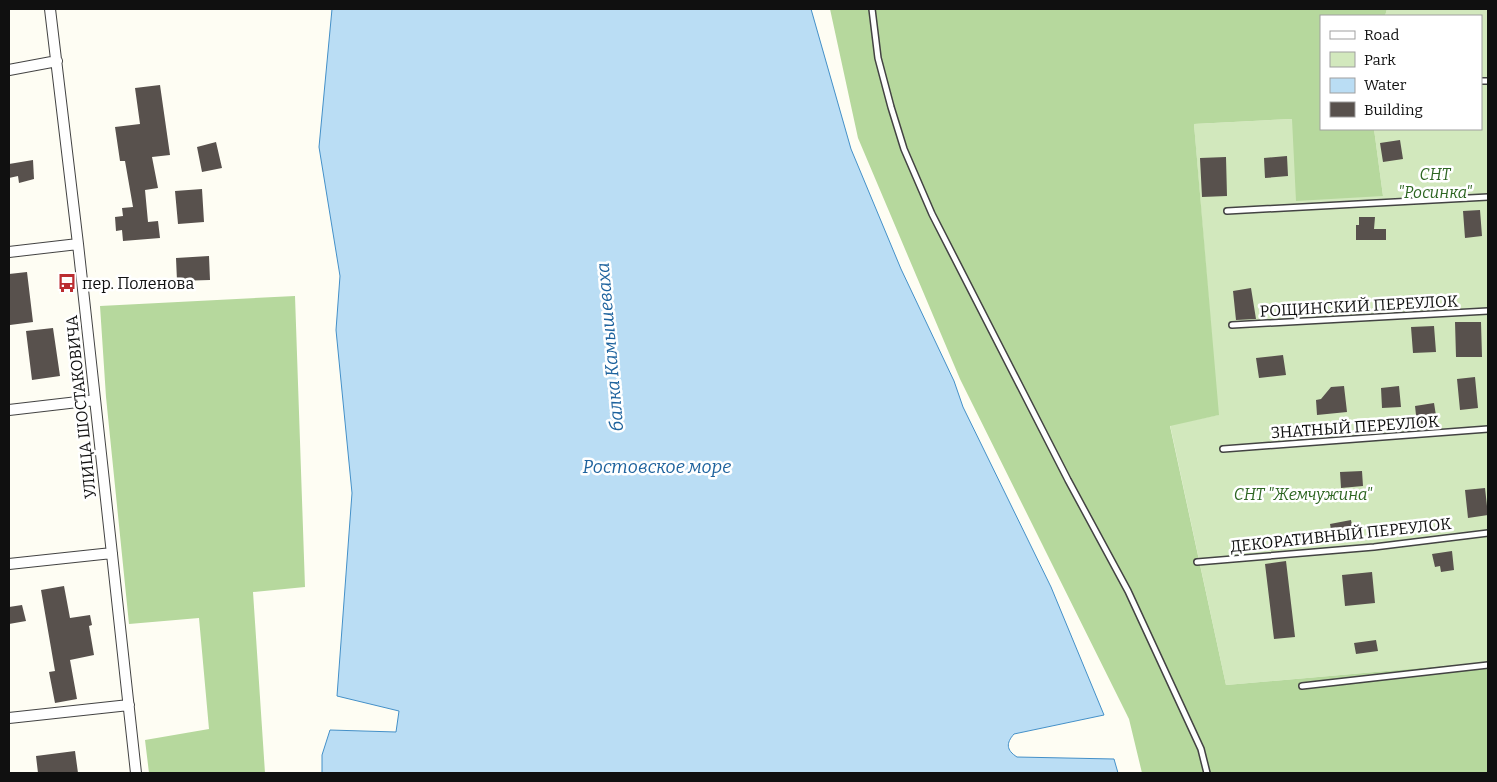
<svg xmlns="http://www.w3.org/2000/svg" width="1497" height="782" font-family="Bitter,serif">
<style>
.green{fill:#d2e8bd}
.forest{fill:#b6d89d}
.water{fill:#baddf4;stroke:#4490c8}
.building{fill:#58514d}
.lines{fill:none;stroke-linecap:round;stroke-linejoin:round}
.lane-casing{stroke:#434343;stroke-width:8}
.street-casing{stroke:#434343;stroke-width:12}
.lane{stroke:#fff;stroke-width:5}
.street{stroke:#fff;stroke-width:10}
.labels{text-anchor:middle;dominant-baseline:central;stroke-width:5;stroke-linejoin:round;paint-order:stroke}
.park-label{font-size:16px;font-style:italic;fill:#2e6622;stroke:#fff}
.poi-label{font-size:16px;fill:#101010;stroke:#fff;text-anchor:start}
.street-label{font-size:16px;fill:#101010;stroke:#fff}
.water-label{font-size:18px;font-style:italic;fill:#1d629d;stroke:#fff}
</style>
<rect width="100%" height="100%" fill="#fefdf3"/>
<!-- green -->
<path class="green" d="M1387 9H1488V662L1226 685 1170 425 1218 415 1194 124 1292 119 1383 196 1374 129H1481V16H1385Z"/>
<!-- forest -->
<path class="forest" d="M830 9H1387L1385 16H1321V129H1374L1383 196 1296 201 1292 119 1194 124 1219 415 1170 426 1226 685 1488 662V773H1142L1129 719 960 379 858 138Z
M295 296 305 587 253 592 265 773H149L145 740 209 729 199 618 129 624 106 397 100 306Z"/>
<!-- water -->
<path class="water" d="M332 9H811L851 149 901 269 954 381 963 407 1051 587 1104 715 1014 734C1006 743 1006 750 1017 757L1114 759 1118 773H322V755L330 730 396 732 399 711 337 696 352 493 336 330 340 276 319 147Z"/>
<!-- building -->
<path class="building" d="M160 85 170 155 152 157 158 188 145 190 148 222 158 221 160 238 123 241 122 230 116 231 115 217 123 216 122 208 133 207 125 161H120L115 127 140 124 135 88Z
M1400 140 1403 159 1383 162 1380 143Z
M216 142 222 168 202 172 197 147Z
M1287 156 1288 176 1265 178 1264 158Z
M1226 157 1227 196 1202 197 1200 158Z
M33 160 34 179 19 183 18 176 9 178V164Z
M202 189 204 222 178 224 175 191Z
M1480 210 1482 236 1465 238 1463 211Z
M1359 217H1375L1374 229H1386V240H1356V225H1359Z
M209 256 210 280 177 281 176 258Z
M27 272 33 322 10 325 9 274Z
M1251 288 1256 319 1236 320 1233 291Z
M1455 322H1481L1482 357H1456Z
M1434 326 1436 352 1413 353 1411 327Z
M53 328 60 376 32 380 26 331Z
M1283 355 1286 375 1259 378 1256 358Z
M1475 377 1478 408 1460 410 1457 379Z
M1344 386 1347 412 1317 415 1316 400 1321 399 1331 387Z
M1399 386 1401 407 1382 408 1381 388Z
M1434 403 1437 422 1417 424 1415 406Z
M1362 471 1363 486 1341 488 1340 472Z
M1485 488 1488 515 1468 518 1465 490Z
M1351 520 1354 537 1333 541 1330 524Z
M1452 551 1454 570 1441 572 1440 566 1435 567 1432 554Z
M1286 561 1295 637 1274 639 1265 564Z
M1372 572 1375 603 1345 606 1342 575Z
M64 586 70 618 90 615 92 625 89 626 94 655 70 660 77 699 55 703 49 672 55 671 41 590Z
M22 605 26 621 9 624V607Z
M1376 640 1378 651 1356 654 1354 643Z
M75 751 78 773H38L36 756Z"/>
<g class="lines">
<!-- lane casing -->
<g class="lane-casing">
<path id="lane" d="M872 9 878 58 891 107 904 149 932 214 1068 480 1128 591 1201 749 1207 773
M1481 81H1488
M1227 211 1488 197
M1232 325 1488 311
M1223 449 1488 429
M1197 562 1374 547 1488 533
M1302 686 1488 665"/>
</g>
<!-- street casing -->
<g class="street-casing">
<path id="street" d="M50 9 78 244 136 773
M9 70 57 61
M9 252 78 244
M9 410 95 400
M9 564 112 553
M9 718 129 705"/>
</g>
<!-- lane -->
<use href="#lane" class="lane"/>
<!-- street -->
<use href="#street" class="street"/>
</g>
<!-- icons -->
<defs>
<g id="bus-bare" transform="scale(1.5)"><path d="M-5-6H5V4H4V6H2V4H-2V6H-4V4H-5ZM-3.5-4V0h7V-4ZM-3.5 1.2v1.5H-2V1.2ZM2 1.2v1.5H3.5V1.2Z" fill="#bb2d30" stroke="#fff" stroke-width="2.5" paint-order="stroke"/></g>
</defs>
<g fill-rule="evenodd">
<use href="#bus-bare" x="67" y="283"/>
</g>
<g class="labels">
<!-- park labels -->
<g class="park-label">
<text x="1435" y="174">СНТ<tspan x="1435" dy="18">"Росинка"</tspan></text>
<text x="1303" y="494">СНТ "Жемчужина"</text>
</g>
<!-- poi labels -->
<g class="poi-label">
<text x="82" y="283">пер. Поленова</text>
</g>
<!-- street labels -->
<g class="street-label">
<text transform="translate(1359 306) rotate(-3)">РОЩИНСКИЙ ПЕРЕУЛОК</text>
<text transform="translate(81 407) rotate(-96)">УЛИЦА ШОСТАКОВИЧА</text>
<text transform="translate(1355 427) rotate(-4)">ЗНАТНЫЙ ПЕРЕУЛОК</text>
<text transform="translate(1341 535) rotate(-6)">ДЕКОРАТИВНЫЙ ПЕРЕУЛОК</text>
</g>
<!-- water labels -->
<g class="water-label">
<text transform="translate(610 347) rotate(-95)">балка Камышеваха</text>
<text x="657" y="467">Ростовское море</text>
</g>
</g>
<!-- border -->
<rect width="1497" height="782" fill="none" stroke="#101010" stroke-width="20"/>
<!-- legend -->
<rect x="1320" y="15" width="162" height="115" fill="#ffffff" stroke="#9f9f9f"/>
<rect x="1330" y="31" width="25" height="8" fill="#ffffff" stroke="#9f9f9f"/>
<text x="1364" y="40" font-size="15" fill="#101010">Road</text>
<rect x="1330" y="52" width="25" height="15" fill="#d2e8bd" stroke="#9f9f9f"/>
<text x="1364" y="65" font-size="15" fill="#101010">Park</text>
<rect x="1330" y="78" width="25" height="15" fill="#baddf4" stroke="#9f9f9f"/>
<text x="1364" y="90" font-size="15" fill="#101010">Water</text>
<rect x="1330" y="102" width="25" height="15" fill="#58514d" stroke="#9f9f9f"/>
<text x="1364" y="115" font-size="15" fill="#101010">Building</text>
</svg>
